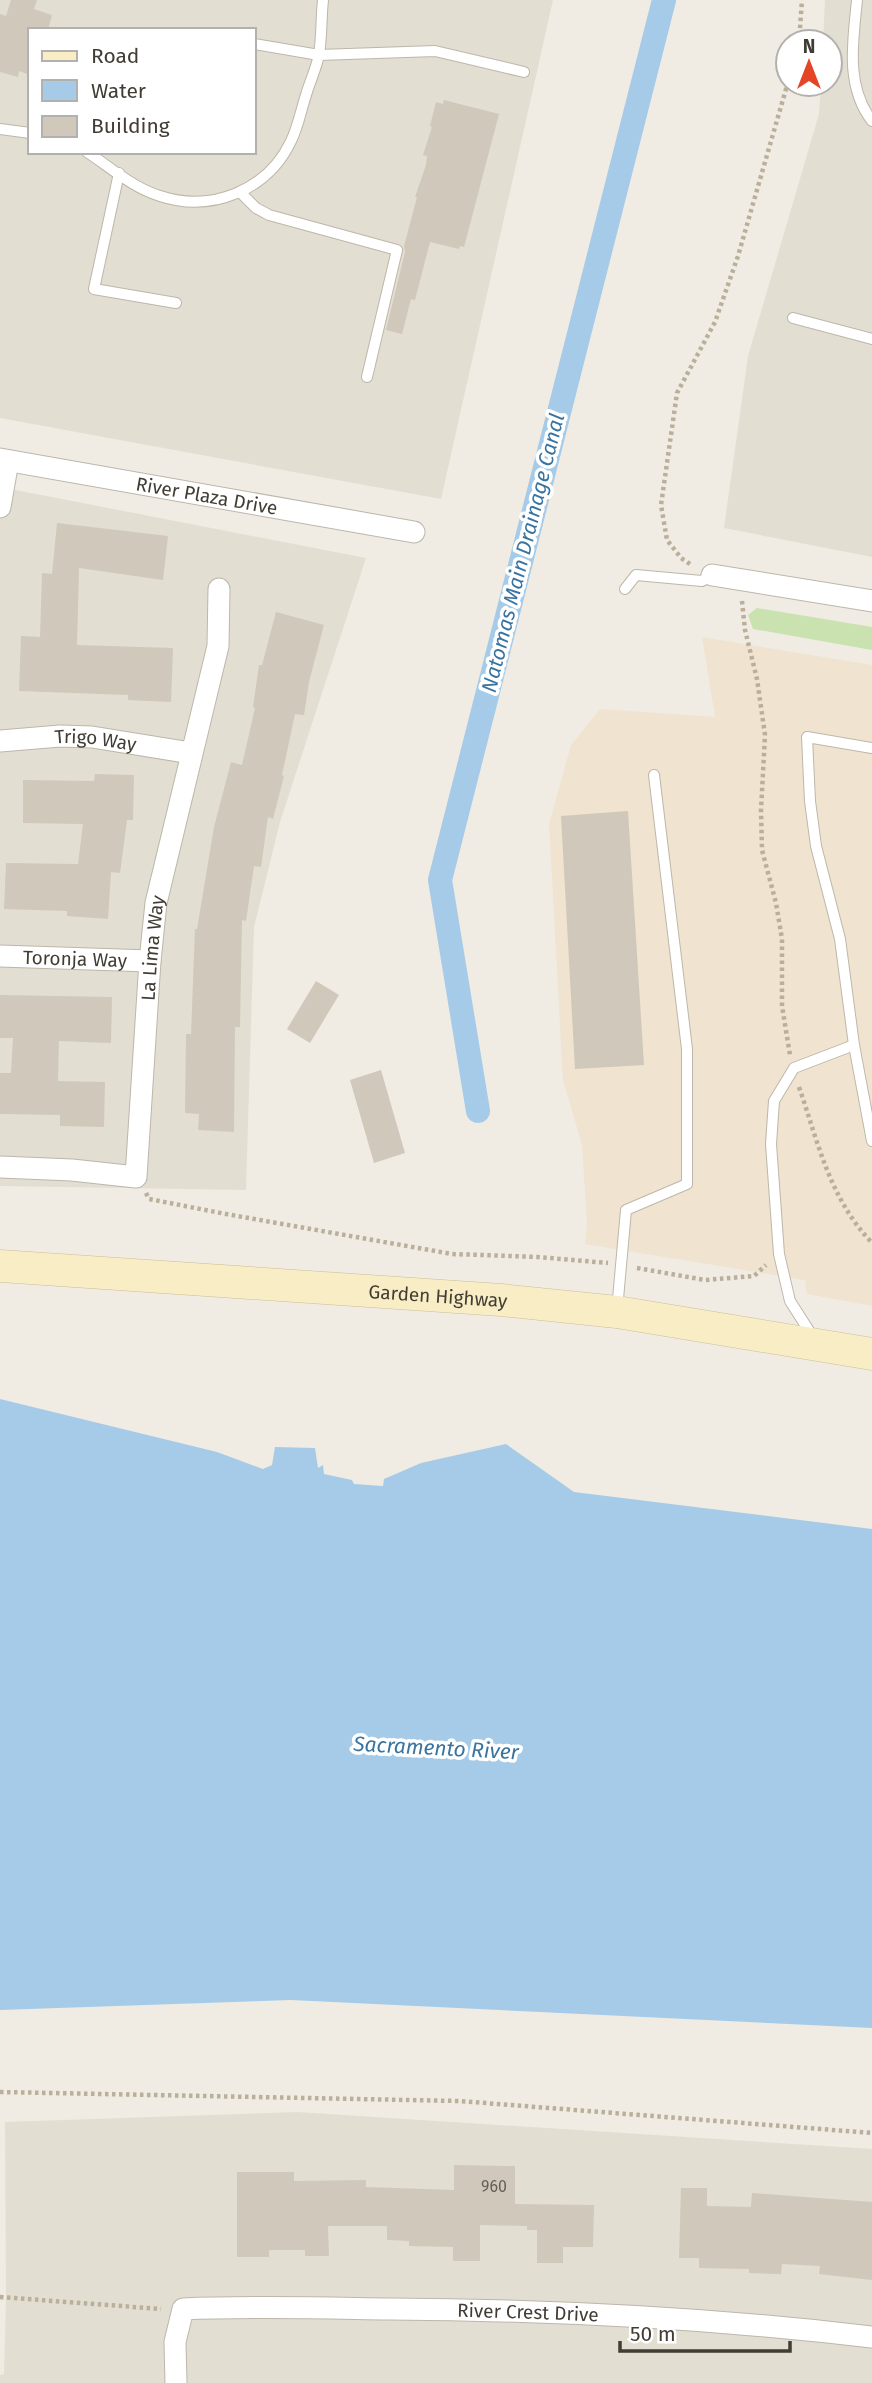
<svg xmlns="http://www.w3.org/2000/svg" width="872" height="2383" font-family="'Fira Sans',sans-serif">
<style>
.residential{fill:#e3ded2;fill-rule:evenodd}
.commercial{fill:#f0e3d0}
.green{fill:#cae1b0}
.water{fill:#a5cbe8}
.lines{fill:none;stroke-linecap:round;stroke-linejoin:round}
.canal{stroke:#a5cbe8;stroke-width:24}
.building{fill:#d0c8ba}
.lane-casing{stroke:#bdb7aa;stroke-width:12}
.street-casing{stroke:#bdb7aa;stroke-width:23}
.secondary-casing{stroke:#cbbf97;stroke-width:33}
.path{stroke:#baaf9a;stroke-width:4.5;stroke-dasharray:3.5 3.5;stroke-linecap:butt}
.lane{stroke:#fff;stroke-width:10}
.street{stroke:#fff;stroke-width:21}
.secondary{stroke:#f8edc5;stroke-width:32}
.labels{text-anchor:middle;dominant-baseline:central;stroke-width:7;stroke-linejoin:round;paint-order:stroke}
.number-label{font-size:16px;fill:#655f56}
.street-label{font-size:19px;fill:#413c34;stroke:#fff}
.water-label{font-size:21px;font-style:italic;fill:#3974a1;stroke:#fff}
</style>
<rect width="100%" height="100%" fill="#f0ece3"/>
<!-- residential -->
<path class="residential" d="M0 0H553L441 499 0 418ZM30 30H254V152H30Z
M825 0H872V557L724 528 748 356 819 114 821 84H830V42H823Z
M0 487 366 558 280 822 254 927 246 1190 0 1186Z
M297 2112 872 2149V2383H0V2375L4 2374 6 2297 5 2122Z"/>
<!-- commercial -->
<path class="commercial" d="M702 637 872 665V1306L807 1294 805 1280 585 1244 587 1223 582 1145 563 1080 549 824 571 745 600 709 715 717Z"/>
<!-- green -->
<path class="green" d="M757 608 872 627V650L753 629 748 615Z"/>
<!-- water -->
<path class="water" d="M0 1399 217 1452 263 1469 272 1465 275 1447 315 1448 318 1468 323 1465 324 1474 352 1480 354 1484 383 1486 384 1479 421 1463 506 1444 574 1492 872 1529V2028L291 2000 0 2010Z"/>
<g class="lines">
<!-- canal -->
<path class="canal" d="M478 1111 440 880 664 0"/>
</g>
<!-- building -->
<path class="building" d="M11 0H37L34 9 52 15 48 30H30V75L19 71 18 77 0 72V14L6 16Z
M444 100 499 114 464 247 460 246 459 249 430 242 415 300 411 299 402 334 386 330 405 252 404 246 417 197H415L426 165 427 156 423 155 432 127 430 126 436 102 443 104Z
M57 523 168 536 163 580 79 568 77 645 173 648 171 702 128 700V695L19 691 21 636 40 637 42 573 52 574Z
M276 612 324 625 309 682 304 715 295 714 282 775 284 776 273 819 268 817 261 867 254 866 246 921 242 920 240 1027H235L234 1132 198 1130 199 1114 185 1113 186 1034H191L195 929H197L214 827 231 762 242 765 255 708 253 707 259 665H262Z
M95 774 134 775 133 820H127L120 873 111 872 108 919 67 916V911L4 909 6 863 78 864 83 824 23 823V780L94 781Z
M628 811 644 1065 575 1069 561 816Z
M316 981 339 995 310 1043 287 1029Z
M0 995 112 997 111 1043 59 1041 58 1081 105 1082 104 1127 60 1126V1115L0 1114V1073H11L13 1038H0Z
M381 1070 405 1153 374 1163 350 1080Z
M454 2165 515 2166V2204L594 2205 593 2247H563V2263H537V2230H527V2226L480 2225V2261H453V2247L409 2246V2241L387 2240V2226H328L329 2256H305V2250H269V2257H237V2172H294V2181L366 2180V2187L454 2190Z
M681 2188H707V2206L751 2207 752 2193 872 2202V2280L819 2274 820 2266 782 2264 781 2274 749 2273V2269L699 2268V2258H679Z"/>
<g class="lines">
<!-- lane casing -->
<g class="lane-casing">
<path id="lane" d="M857 0C853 41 845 86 872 121
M254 44 319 55 435 51 524 72
M0 129 30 133
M87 152C110 167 133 188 160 196 212 213 268 190 291 141 298 127 301 110 306 95 310 81 317 67 319 54 322 36 321 18 323 0
M119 173 94 289 176 303
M241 193 256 208 269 215 397 250 367 377
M793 318 872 339
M625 589 636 575 702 581 712 575
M872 748 807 737 810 801 816 846 840 939 854 1045 872 1141
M617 1310 626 1210 687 1184V1049L654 775
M813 1337 790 1301 779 1254 771 1144 774 1101 794 1068 854 1045"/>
</g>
<!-- street casing -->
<g class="street-casing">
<g id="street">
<path id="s1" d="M0 459 414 532"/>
<path d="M0 507 8 461"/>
<path d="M712 575 872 601"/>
<path id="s2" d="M0 741 60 736 92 737 191 753"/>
<path id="s3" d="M0 956 150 961"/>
<path id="s4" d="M0 1167 72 1170 136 1177 150 961 156 903 218 646 219 589"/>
<path id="s5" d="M176 2383 175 2342 183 2309C252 2306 321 2308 390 2309 551 2310 712 2318 872 2337"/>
</g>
</g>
<!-- secondary casing -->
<g class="secondary-casing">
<g id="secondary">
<path id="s6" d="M0 1266 501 1300 617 1312 872 1354"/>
</g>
</g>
<!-- path -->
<path class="path" d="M799 42 802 0
M690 564 681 558 667 540 661 505 677 393 715 322 738 256 788 82
M742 601 745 630 757 679 765 735 761 810 762 850 776 903 782 939V1006L790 1055
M799 1087C819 1145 829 1197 872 1243
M146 1193 149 1199 226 1214 452 1254 538 1257 608 1263
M637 1268 705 1280 754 1276 766 1265
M0 2092 459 2101 872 2133
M0 2297 161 2309"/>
<!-- lane -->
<use href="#lane" class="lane"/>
<!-- street -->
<use href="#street" class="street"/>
<!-- secondary -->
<use href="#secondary" class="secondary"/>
</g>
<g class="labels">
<!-- number labels -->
<g class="number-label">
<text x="494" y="2186">960</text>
</g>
<!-- street labels -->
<g class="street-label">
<text stroke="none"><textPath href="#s1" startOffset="210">River Plaza Drive</textPath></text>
<text stroke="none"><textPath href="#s2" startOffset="96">Trigo Way</textPath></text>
<text stroke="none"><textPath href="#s4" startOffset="366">La Lima Way</textPath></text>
<text stroke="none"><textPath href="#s3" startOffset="75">Toronja Way</textPath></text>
<text stroke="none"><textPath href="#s6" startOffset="439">Garden Highway</textPath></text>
<text stroke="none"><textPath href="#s5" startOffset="420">River Crest Drive</textPath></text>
</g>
<!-- water labels -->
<g class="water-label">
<text transform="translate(523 553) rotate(-76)">Natomas Main Drainage Canal</text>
<text transform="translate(436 1748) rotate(3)">Sacramento River</text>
</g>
</g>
<!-- legend -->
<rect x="28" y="28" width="228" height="126" fill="#ffffff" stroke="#b3b1ae" stroke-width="2"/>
<rect x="42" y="51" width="35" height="10" fill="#f8edc5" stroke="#b3b1ae" stroke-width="2"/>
<text x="91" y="63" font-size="21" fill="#413c34">Road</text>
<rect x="42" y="80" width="35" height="21" fill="#a5cbe8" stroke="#b3b1ae" stroke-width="2"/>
<text x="91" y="98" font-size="21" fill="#413c34">Water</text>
<rect x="42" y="116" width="35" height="21" fill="#d0c8ba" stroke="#b3b1ae" stroke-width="2"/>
<text x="91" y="133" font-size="21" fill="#413c34">Building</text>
<!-- north arrow -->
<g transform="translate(809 63)"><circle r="33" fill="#ffffff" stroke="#b3b1ae" stroke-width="2"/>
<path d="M0-5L12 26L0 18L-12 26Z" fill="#e44526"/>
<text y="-10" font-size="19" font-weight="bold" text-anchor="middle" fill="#413c34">N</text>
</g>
<!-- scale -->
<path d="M620 2341v10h170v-10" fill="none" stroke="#413c34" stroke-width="3.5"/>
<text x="630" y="2341" font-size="21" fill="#413c34" stroke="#ffffff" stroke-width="5" paint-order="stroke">50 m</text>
</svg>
